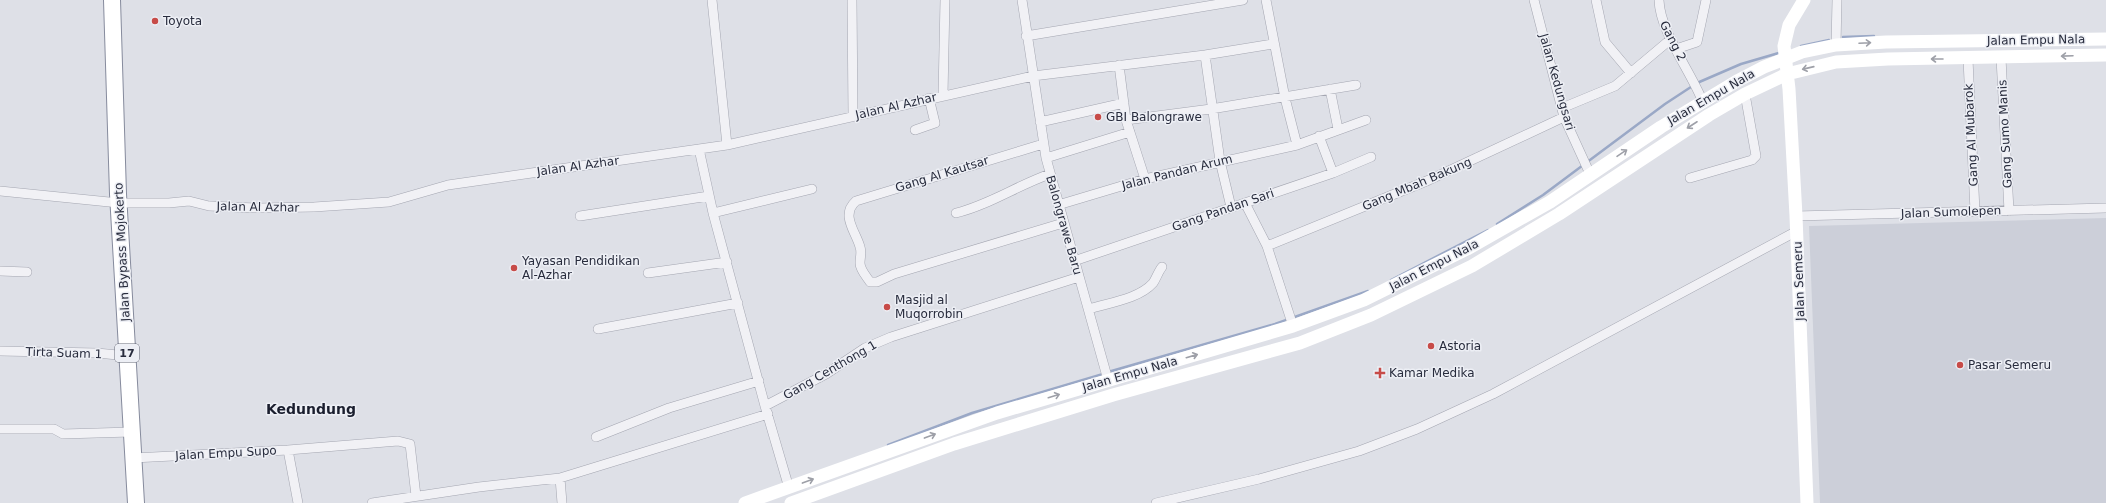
<svg xmlns="http://www.w3.org/2000/svg" width="2106" height="503" font-family="'DejaVu Sans',sans-serif">
<style>
.built{fill:#cccfd9}
.lines{fill:none;stroke-linecap:round;stroke-linejoin:round}
.stream{stroke:#9aa8c6;stroke-width:2.5}
.street-casing{stroke:#a4a6b1;stroke-width:10}
.highway-casing{stroke:#868b9d;stroke-width:18}
.street{stroke:#f1f1f5;stroke-width:9}
.secondary{stroke:#fff;stroke-width:13}
.highway{stroke:#fff;stroke-width:16}
.oneway{stroke:#9ea0a8}
.poi-dot{fill:#c74b48;stroke:#edeff5;stroke-width:1.5}
.labels{text-anchor:middle;dominant-baseline:central;stroke-width:3;stroke-linejoin:round;paint-order:stroke}
.shield{fill:#edeff5;stroke:#636674;stroke-width:1}
.shield-label{font-size:11px;font-weight:bold;fill:#282c3d}
.poi-label{font-size:12px;fill:#282c3d;stroke:#edeff5;text-anchor:start}
.street-label{font-size:12px;fill:#282c3d;stroke:#edeff5}
.quarter-label{font-size:14px;font-weight:bold;fill:#1a1e2e;stroke:#edeff5}
</style>
<rect width="100%" height="100%" fill="#dee0e7"/>
<!-- built -->
<path class="built" d="M2106 218V503H1820L1809 226Z"/>
<g class="lines">
<!-- stream -->
<path class="stream" d="M1843 37 1874 36
M1801 46 1829 40
M1497 224 1543 195 1665 104 1697 83 1741 64 1782 52
M1391 280 1488 230
M1108 372 1275 324 1368 291
M888 445 972 413 1103 374"/>
<!-- street casing -->
<g class="street-casing">
<path id="street" d="M712 0 727 145
M852 0 853 116
M1022 0 1046 158 1108 380
M1266 0 1285 98 1297 145
M1534 0 1564 117 1590 174
M1596 0 1605 42 1631 73
M1659 0C1660 32 1690 70 1702 100
M1026 36 1243 0
M1836 45 1837 0
M1676 49 1697 42 1706 0
M1205 55 1220 161 1231 207
M2001 58 2009 211
M1968 59 1975 212
M1119 65 1126 120 1145 179
M1330 89 1338 129
M943 95 945 0
M1562 108 1615 86 1671 39
M1126 120 1211 109 1356 85
M1040 122 1124 103
M915 130 935 123 929 98
M1319 136 1333 173
M1043 144 856 201C840 215 856 232 860 247 862 252 860 257 860 263 860 270 867 277 870 282H877L894 274 1063 223
M699 149 713 213 765 406 789 488
M1046 158 1130 132
M1690 178 1752 160 1756 156 1745 94
M0 191 119 203H169L189 201 209 206 259 208 314 207 389 202 448 185 727 145 1033 76 1205 55 1273 44
M1245 203 1267 246 1293 326
M1058 205 1145 179 1297 145 1366 120
M713 213 812 189
M956 213C989 205 1018 185 1050 174
M580 216 709 196
M1796 216 2106 208
M1267 246 1429 180 1564 117
M1074 261 1333 173 1371 157
M0 271 27 272
M648 273 727 262
M1089 309C1108 303 1139 299 1153 283 1156 279 1158 272 1162 267
M598 329 738 303
M0 351 97 353 128 356
M765 406 826 374 865 348 891 337 1079 277
M0 429H54L63 434 131 432
M596 437 669 408 759 381
M288 450 298 503
M133 458 288 450 398 441 410 444 416 496
M560 478 562 503
M372 503 479 487 560 478 768 414
M1156 503 1259 479 1359 451 1417 429 1493 394 1797 231"/>
</g>
<!-- highway casing -->
<g class="highway-casing">
<path id="highway" d="M112 0 118 194 136 503"/>
</g>
<!-- street -->
<use href="#street" class="street"/>
<!-- secondary -->
<path class="secondary" d="M1804 0 1789 25 1784 46 1789 89 1796 216 1807 503
M745 503 997 413 1293 326 1364 300 1467 249 1550 202 1661 127 1737 81 1764 67 1802 52 1836 45 1886 42 2106 39
M791 503 954 444 1113 395 1300 343 1371 315 1472 266 1559 214 1709 115 1745 94 1787 74 1836 62 1888 59 2106 55"/>
<!-- highway -->
<use href="#highway" class="highway"/>
</g>
<!-- one-way arrows -->
<defs><path id="oneway-shaft" d="M-6 0H5M1.5-3L5.5 0L1.5 3" fill="none" stroke-width="1.6" stroke-linecap="round" stroke-linejoin="round"/></defs>
<g class="oneway">
<use href="#oneway-shaft" transform="translate(1865 43) rotate(-3)"/>
<use href="#oneway-shaft" transform="translate(2067 56) rotate(178)"/>
<use href="#oneway-shaft" transform="translate(1937 59) rotate(180)"/>
<use href="#oneway-shaft" transform="translate(1808 68) rotate(167)"/>
<use href="#oneway-shaft" transform="translate(1692 125) rotate(147)"/>
<use href="#oneway-shaft" transform="translate(1622 153) rotate(-34)"/>
<use href="#oneway-shaft" transform="translate(1192 356) rotate(-16)"/>
<use href="#oneway-shaft" transform="translate(1054 396) rotate(-17)"/>
<use href="#oneway-shaft" transform="translate(930 436) rotate(-20)"/>
<use href="#oneway-shaft" transform="translate(808 481) rotate(-20)"/>
</g>
<!-- markers -->
<g class="poi-dot">
<circle cx="155" cy="21" r="4"/>
<circle cx="1098" cy="117" r="4"/>
<circle cx="514" cy="268" r="4"/>
<circle cx="887" cy="307" r="4"/>
<circle cx="1431" cy="346" r="4"/>
<circle cx="1960" cy="365" r="4"/>
<path d="M1378 367h4v4h4v4h-4v4h-4v-4h-4v-4h4z"/>
</g>
<g class="labels">
<!-- shield labels -->
<rect class="shield" x="115" y="344" width="24" height="18" rx="3"/>
<g class="shield-label">
<text x="127" y="353">17</text>
</g>
<!-- poi labels -->
<g class="poi-label">
<text x="163" y="21">Toyota</text>
<text x="1106" y="117">GBI Balongrawe</text>
<text x="522" y="261">Yayasan Pendidikan<tspan x="522" dy="14">Al-Azhar</tspan></text>
<text x="895" y="300">Masjid al<tspan x="895" dy="14">Muqorrobin</tspan></text>
<text x="1439" y="346">Astoria</text>
<text x="1968" y="365">Pasar Semeru</text>
<text x="1389" y="373">Kamar Medika</text>
</g>
<!-- street labels -->
<g class="street-label">
<text transform="translate(2036 40) rotate(-1)">Jalan Empu Nala</text>
<text transform="translate(1673 41) rotate(63)">Gang 2</text>
<text transform="translate(1557 82) rotate(74)">Jalan Kedungsari</text>
<text transform="translate(1711 97) rotate(-30)">Jalan Empu Nala</text>
<text transform="translate(896 106) rotate(-13)">Jalan Al Azhar</text>
<text transform="translate(2005 134) rotate(-93)">Gang Sumo Manis</text>
<text transform="translate(1971 135) rotate(-93)">Gang Al Mubarok</text>
<text transform="translate(578 166) rotate(-8)">Jalan Al Azhar</text>
<text transform="translate(1177 172) rotate(-14)">Jalan Pandan Arum</text>
<text transform="translate(942 174) rotate(-17)">Gang Al Kautsar</text>
<text transform="translate(1417 184) rotate(-23)">Gang Mbah Bakung</text>
<text transform="translate(258 207) rotate(1)">Jalan Al Azhar</text>
<text transform="translate(1223 210) rotate(-19)">Gang Pandan Sari</text>
<text transform="translate(1951 212) rotate(-2)">Jalan Sumolepen</text>
<text transform="translate(1064 225) rotate(74)">Balongrawe Baru</text>
<text transform="translate(122 252) rotate(-93)">Jalan Bypass Mojokerto</text>
<text transform="translate(1434 265) rotate(-27)">Jalan Empu Nala</text>
<text transform="translate(1799 281) rotate(-92)">Jalan Semeru</text>
<text transform="translate(64 353) rotate(2)">Tirta Suam 1</text>
<text transform="translate(830 370) rotate(-30)">Gang Centhong 1</text>
<text transform="translate(1130 374) rotate(-16)">Jalan Empu Nala</text>
<text transform="translate(226 453) rotate(-3)">Jalan Empu Supo</text>
</g>
<!-- quarter labels -->
<g class="quarter-label">
<text x="311" y="409">Kedundung</text>
</g>
</g>
</svg>
